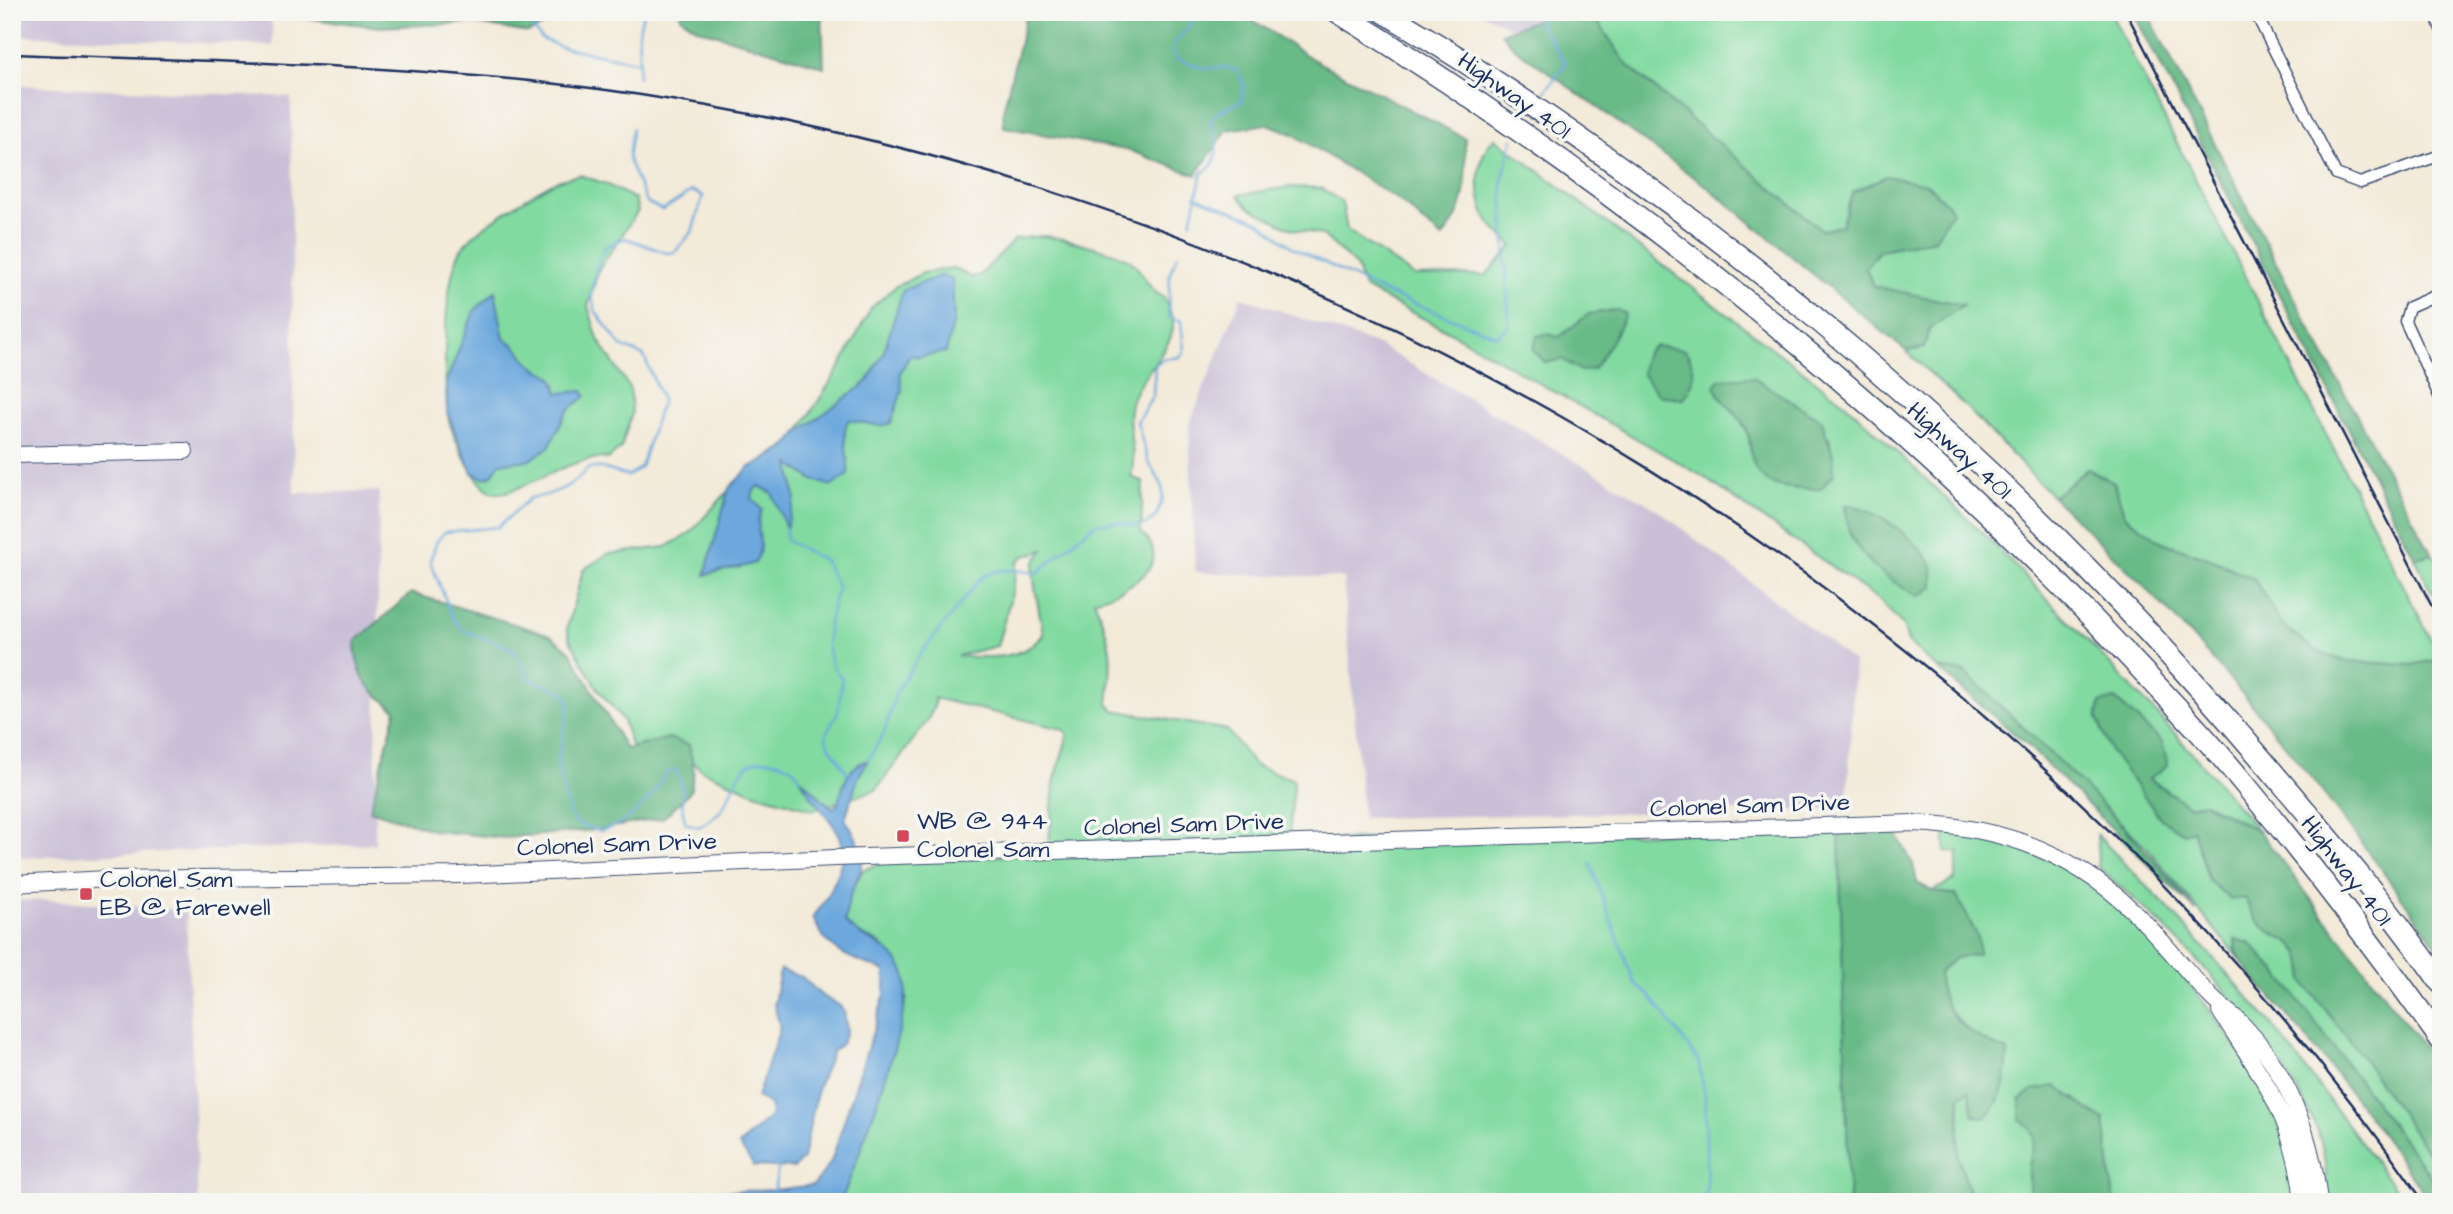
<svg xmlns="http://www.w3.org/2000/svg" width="2453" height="1214" font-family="'Architects Daughter',sans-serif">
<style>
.industrial{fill:#c9bfd7}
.green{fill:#81daa0;stroke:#4e847f;stroke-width:2;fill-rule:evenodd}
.forest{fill:#68ba86;stroke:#427472;stroke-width:2}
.water{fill:#6ca8dd;stroke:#446c9e;stroke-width:2}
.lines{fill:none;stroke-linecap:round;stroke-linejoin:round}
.stream{stroke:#6ca8dd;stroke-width:2.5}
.street-casing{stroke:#3b4b70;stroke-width:13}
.secondary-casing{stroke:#3b4b70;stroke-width:18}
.highway-casing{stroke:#3b4b70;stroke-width:24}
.street{stroke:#fff;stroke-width:10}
.secondary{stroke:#fff;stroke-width:16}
.highway{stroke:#fff;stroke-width:21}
.rail{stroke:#1b2f5e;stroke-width:2.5}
.poi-dot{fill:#d1495b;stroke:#f6f6f2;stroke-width:2.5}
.labels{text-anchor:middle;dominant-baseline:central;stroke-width:7;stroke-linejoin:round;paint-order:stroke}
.street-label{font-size:24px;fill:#1b2f5e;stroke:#f6f6f2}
.poi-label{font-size:24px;fill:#1b2f5e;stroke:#f6f6f2;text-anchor:start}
</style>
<rect width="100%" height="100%" fill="#f6f6f2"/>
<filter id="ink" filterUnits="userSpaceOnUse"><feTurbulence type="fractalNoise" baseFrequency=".0143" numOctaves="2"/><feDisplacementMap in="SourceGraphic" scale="14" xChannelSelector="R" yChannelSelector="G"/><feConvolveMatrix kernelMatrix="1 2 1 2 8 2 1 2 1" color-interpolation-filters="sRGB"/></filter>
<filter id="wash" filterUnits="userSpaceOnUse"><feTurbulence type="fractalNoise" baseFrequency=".00686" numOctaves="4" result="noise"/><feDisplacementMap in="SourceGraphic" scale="28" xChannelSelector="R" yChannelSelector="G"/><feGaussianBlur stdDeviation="1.57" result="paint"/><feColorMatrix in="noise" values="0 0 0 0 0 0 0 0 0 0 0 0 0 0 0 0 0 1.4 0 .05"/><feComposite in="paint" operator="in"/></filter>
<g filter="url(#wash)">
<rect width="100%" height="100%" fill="#f3ead8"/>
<!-- industrial -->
<path class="industrial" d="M12 12H271L273 46 12 35Z
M1480 12H1537L1536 41Z
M12 85 291 97 294 493 379 491 375 844 12 858Z
M1241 297 1378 345 1658 510 1854 662 1847 809 1363 818 1343 578 1195 572 1189 425Z
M48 900 186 910 198 1202H12V901Z"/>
<!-- green -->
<path class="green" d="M1591 12H2110L2441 659 2411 665 2344 661 2314 650 2281 624 2254 579 2211 559 2162 542 2125 516 2114 483 2087 469 2053 497 1967 408 1906 351 1924 348 1929 329 1962 305 1873 286 1866 268 1879 250 1935 239 1952 209 1927 184 1853 192 1841 226 1821 231 1627 65Z
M1495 138 1846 404 1984 534 2094 647 2179 738 2259 831 2205 803 2189 806 2149 778 2162 742 2139 787 2161 819 2193 829 2209 881 2245 898 2260 923 2292 942 2305 963 2303 981 2360 1054 2441 1171V1190L2281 977 2250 944 2235 939V950L2255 978 2148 849 1964 672 1937 668 1908 642 1903 625 1878 599 1702 476 1448 331 1364 288 1356 266 1323 235 1292 229 1248 207 1238 195 1289 187 1321 188 1342 202 1347 230 1414 276 1486 275 1513 246C1501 235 1486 223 1482 207 1476 185 1477 153 1495 138ZM1737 413 1829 437 1834 474 1794 489 1768 480C1756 457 1750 435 1737 413ZM1845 505 1932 565 1933 587 1919 596 1866 557 1851 536Z
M580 175 606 184 635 199 638 211 599 269 588 306 598 339 630 389 632 413 621 448 608 459C573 452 513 501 492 492 473 484 449 430 447 410 444 373 442 275 463 247 474 230 535 192 555 182 562 179 572 177 580 175Z
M1042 236C1060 237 1117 251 1131 261 1145 272 1146 290 1164 297 1167 305 1173 315 1173 323 1175 348 1138 376 1131 403 1125 429 1138 452 1131 477L1143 482 1141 532C1178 566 1124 592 1094 600 1113 645 1113 656 1108 704L1114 710 1227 730 1254 765 1294 780 1289 840 1839 830 1849 1202H841L880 1093 907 998 882 944 855 933 845 922 846 902 862 871 889 859 1048 855 1054 783 1068 734 1062 729 934 698 935 704 928 720 876 790 814 810 755 793 703 771 682 753 633 752 623 720 598 689 570 640 567 628 583 570 608 554 666 547 690 533 749 468 792 442 840 367 871 308 896 286 923 273 953 268 971 277 980 275 1015 239ZM1043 550C1040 555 1036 560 1034 564 1030 573 1042 621 1043 635 1022 661 988 658 957 656L997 646 1013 590 1017 563 1022 557Z
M2432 554 2441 563V610L2415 558Z
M1945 831C1994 840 2032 849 2076 874 2137 910 2256 1057 2279 1124 2287 1149 2293 1175 2295 1202H2114L2087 1111 2074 1097 2032 1128 2036 1140 2029 1169 2032 1202H1972L1958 1156 1960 1096 1970 1090 1982 1041C1957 1020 1939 1007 1939 973L1955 958 1978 954 1933 891 1955 879 1958 852H1945Z
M2097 835 2171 911 2268 1019 2405 1202H2328C2326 1180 2326 1154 2318 1133 2280 1037 2176 934 2098 867Z"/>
<!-- forest -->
<path class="forest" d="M295 12H571L528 33 472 23 380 27 296 17Z
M679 12H822L824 67 698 29 682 18Z
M1027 12H1240L1314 60 1465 138C1465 178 1471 205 1442 238L1400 201 1293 134 1268 124 1227 130 1196 175 1131 151 1004 127 1003 111Z
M1539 12H1591L1627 65 1821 230 1841 226 1853 192 1886 176 1927 184 1953 210 1935 239 1880 250 1866 268 1873 286 1963 305 1929 329 1924 348 1906 351 1709 188 1515 48 1501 33 1539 19Z
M2133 12H2147L2317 342 2432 554 2415 558Z
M1617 310 1625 313C1621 327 1603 356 1594 369L1581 371 1562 359 1546 363 1533 350 1537 336 1547 334 1559 337 1589 314Z
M1655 346 1685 350C1697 367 1697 383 1683 399L1659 395 1642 374C1643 362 1643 352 1655 346Z
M1753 377 1822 421 1833 455 1834 474 1820 489C1796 489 1762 491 1753 462 1748 448 1753 441 1744 425 1736 411 1720 402 1715 386L1719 379Z
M2088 469 2114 483 2125 516 2162 542 2211 559 2254 579 2281 624 2314 650 2344 661 2411 665 2441 659V952C2356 833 2267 715 2166 609 2130 570 2091 534 2053 497Z
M1845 505C1873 505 1918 540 1931 564 1934 570 1933 580 1933 587L1919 596C1893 584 1866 564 1852 538 1847 529 1847 515 1845 505Z
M411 593 550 635 570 651 626 749 669 738 689 745 694 771 690 792 663 818 596 830 505 838 435 831 370 810 396 710C367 688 357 679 355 642Z
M1937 668 1964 672C2047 749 2126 822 2196 911L2024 742Z
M2115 699 2162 742 2168 765 2149 779 2189 806 2204 803 2259 831 2441 1070V1171L2360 1054 2303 981C2307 935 2281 946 2259 923 2253 917 2249 906 2245 898L2231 900 2209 881 2193 830 2184 833 2161 819 2111 752 2097 718 2100 703Z
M1839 830 1895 831 1913 864 1917 883 1933 891 1956 895 1978 937V954L1955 958 1939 973C1939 1016 1972 1037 2008 1051 2006 1077 2005 1098 1986 1117L1973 1116 1970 1091 1960 1096 1958 1156 1972 1202H1849Z
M2235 939 2250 943 2281 977 2441 1190V1202H2430C2381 1130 2329 1062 2271 997 2257 981 2235 961 2235 939Z
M2055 1086C2073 1096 2085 1110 2104 1119L2114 1202H2032C2031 1191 2028 1179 2029 1168 2031 1143 2044 1137 2020 1119V1100L2033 1090Z"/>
<!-- water -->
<path class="water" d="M942 275 952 279 954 320 946 352 918 357 910 355 900 373 902 391 891 423 881 426 848 420C840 438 850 456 848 475L832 486 813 480 790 464 795 499 786 528 772 493 759 486 754 490 752 498 762 510C752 528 767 542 755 563 738 569 722 569 705 575L729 488 749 468 784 449 800 431 867 382 883 354 903 290Z
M495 291 504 339C521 347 521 356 533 366 548 378 553 369 558 393L583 391 586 396 567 411 549 447 530 460 500 463 491 476 483 478 472 473 447 413V380L474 311Z
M868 760 858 778 845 819C882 874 849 869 845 922 866 945 887 939 904 972 919 1004 855 1163 841 1202H683L696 1192 774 1190 814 1185 831 1162 885 994V971C851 958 827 954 813 917 829 898 852 856 838 832 826 813 810 798 800 778L832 808 837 806C843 786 846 767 868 760Z
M780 970 802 977 822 996 839 1005 844 1011 847 1030 842 1043 832 1052 818 1087 803 1159 794 1168 754 1166 739 1145 771 1116 770 1104 757 1097 780 1028 774 1004Z"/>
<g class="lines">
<!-- stream -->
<path class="stream" d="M483 12 528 22 542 39 561 47 640 62
M638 77C642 52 634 37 644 12
M1538 101 1566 63 1539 24V12
M632 129 628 159 646 202 663 210 692 191 703 196 692 232 675 252 667 253 625 238 605 247 597 265 591 295 596 312 621 346 644 356 662 400 641 467 628 476 602 468H588C576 485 551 496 530 498L498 527 445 532 437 541 430 561 453 618 462 630 513 649 530 679 563 692 570 701 557 764 571 817 577 824 600 831 615 826 634 814 653 794 666 773 676 770C687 786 678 805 686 823L699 827C706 822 716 817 721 810 736 789 738 752 774 761 785 763 795 768 800 778
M1195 196 1260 222 1292 247 1379 290 1497 336 1509 326 1502 180 1513 139
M1191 222 1202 173C1224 161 1215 142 1211 120L1217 113 1242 101 1244 83 1236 70 1223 67 1206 69 1177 59 1172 49C1178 34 1192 29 1197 12
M786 528V540L825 561 838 588C829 616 818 656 842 678L838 712 826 734 827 742 848 774
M868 760 884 733 897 690 921 653 981 578C1001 566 1015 570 1037 573L1095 524 1117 522 1134 526 1147 524 1156 517 1163 497 1162 485 1148 461 1137 422 1153 395 1155 365 1162 359 1180 357 1184 351 1181 321 1168 317 1170 272 1178 255
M1590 863 1634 982 1655 1002 1698 1060 1705 1095 1707 1188 1703 1202
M774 1190 779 1165"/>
</g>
</g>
<g filter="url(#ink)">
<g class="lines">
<!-- street casing -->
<g class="street-casing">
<path id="street" d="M2255 12 2336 174 2360 183 2441 155
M2435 12 2441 29
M2441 293 2409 307 2405 321 2441 400"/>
</g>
<!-- secondary casing -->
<g class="secondary-casing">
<path id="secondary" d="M12 455 185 451
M12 884 108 879 460 875 835 858 1913 823C2007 827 2081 855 2146 924 2168 947 2188 973 2210 996 2219 1006 2232 1014 2242 1024 2288 1071 2312 1137 2319 1202
M2220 1011C2263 1079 2295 1118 2303 1202"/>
</g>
<!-- highway casing -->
<g class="highway-casing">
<path id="highway" d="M1338 12C1618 185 1875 391 2102 628 2151 680 2201 731 2246 786 2314 868 2379 953 2441 1040
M1384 12C1716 210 2014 468 2264 762 2325 834 2388 906 2441 983"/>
</g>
<!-- street -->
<use href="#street" class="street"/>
<!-- secondary -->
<use href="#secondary" class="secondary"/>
<!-- highway -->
<use href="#highway" class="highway"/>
<!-- rail -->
<path class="rail" d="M2126 12 2441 624
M12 54C222 62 433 64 641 95 1355 203 2010 609 2424 1202"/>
</g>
</g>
<!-- markers -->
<g class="poi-dot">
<rect x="896" y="829" width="14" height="14" rx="3.5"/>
<rect x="79" y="887" width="14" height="14" rx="3.5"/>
</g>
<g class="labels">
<!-- street labels -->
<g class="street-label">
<text transform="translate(1514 96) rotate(35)">Highway 401</text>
<text transform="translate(1959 451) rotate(42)">Highway 401</text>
<text transform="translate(1750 806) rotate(-2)">Colonel Sam Drive</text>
<text transform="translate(1184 825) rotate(-2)">Colonel Sam Drive</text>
<text transform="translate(617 845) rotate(-2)">Colonel Sam Drive</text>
<text transform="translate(2346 871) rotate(52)">Highway 401</text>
</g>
<!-- poi labels -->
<g class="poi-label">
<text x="917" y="822">WB @ 944<tspan x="917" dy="28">Colonel Sam</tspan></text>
<text x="100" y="880">Colonel Sam<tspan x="100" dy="28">EB @ Farewell</tspan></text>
</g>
</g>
<!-- margin -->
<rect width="2453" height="1214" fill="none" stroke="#f6f6f2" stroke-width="42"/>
</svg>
